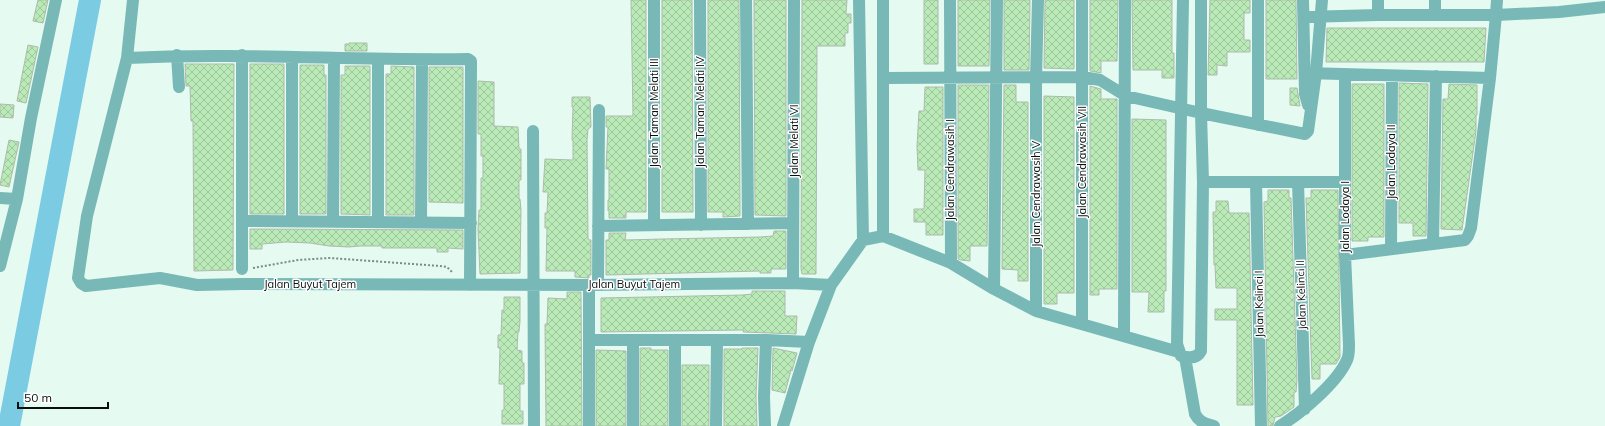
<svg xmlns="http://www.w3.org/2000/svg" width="1605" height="426" font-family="Mulish,sans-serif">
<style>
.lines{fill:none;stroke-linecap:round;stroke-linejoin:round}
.river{stroke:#7bcbe3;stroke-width:22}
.building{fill:url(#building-cross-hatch);stroke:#adbbac}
.path{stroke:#7c8b85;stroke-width:2;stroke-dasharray:2 2;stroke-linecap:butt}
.street{stroke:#78b8b6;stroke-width:12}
.labels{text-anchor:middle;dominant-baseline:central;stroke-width:3;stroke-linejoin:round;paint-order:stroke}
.street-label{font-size:11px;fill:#080f0c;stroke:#fff}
</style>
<defs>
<pattern id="building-cross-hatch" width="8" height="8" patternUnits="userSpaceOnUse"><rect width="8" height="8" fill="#baeab7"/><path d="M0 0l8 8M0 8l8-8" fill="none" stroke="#9ec89c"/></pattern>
</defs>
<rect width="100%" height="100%" fill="#e5faf1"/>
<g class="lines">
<!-- river -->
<path class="river" d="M9 426 90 0"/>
</g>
<!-- building -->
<path class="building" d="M38 0H48L43 23 33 21Z
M631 0H646V212H626V218H609V211H608V200H609V169H606L608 127H606V116H633Z
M662 0H692L693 212H662Z
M708 0H739L740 216 723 217V212H708Z
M754 0H786V216L755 215Z
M802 0H847L846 14H851V23H848V33H845V46H817L816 274H802L801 269Z
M924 0H938V64H924Z
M958 0H990L989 66H958Z
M1004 0H1030L1029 70H1004Z
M1045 0H1074V69L1044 68Z
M1090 0H1118L1117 61H1101V73L1090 71Z
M1132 0H1172V53H1174V78H1162V70H1133Z
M1210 0H1250V13H1244V40H1250V52H1227V66L1217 65V75H1208Z
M1266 0H1296L1297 79H1266Z
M1327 28H1486L1484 62H1326Z
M349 43H367V51H345V44H349Z
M28 45 38 47 26 103 17 101Z
M185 64H234L233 270 194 271 193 121H191L190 86H186Z
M250 64H284V214H250Z
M300 65H324V75H326V214H300Z
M345 66H370V215L341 214V75H345Z
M391 66 414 67V215H386V74H391Z
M429 67H463V203L429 202Z
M478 81 494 82V126L518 127 519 149H521V180H519V199H520L521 210 520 273 480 274 478 229 479 210H481V178H483V156H481V134H478Z
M1399 83 1428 84 1426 236H1413V223H1399Z
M1352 84H1384V237H1368V241H1352Z
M1449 84 1477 85V115H1476V131L1462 230 1441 229 1443 99H1448Z
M958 85H989L987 246H970V261L961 260 958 259Z
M1004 85H1016V102H1028V281H1018V270L1002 269Z
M1090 86 1101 89V99H1117V289H1099V295H1090Z
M925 87H943V235H926V222H914V209H924L925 170H918L917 146 919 111H924Z
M1290 88H1297L1300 106 1290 105Z
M1044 96 1074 97V293H1057V304H1044Z
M572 97H590L591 127 588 129 587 140 588 238 589 240H591V275H589V278L575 277V271H546L547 228H545V213H547L548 192H543L545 159 573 160V140H572L573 107H572Z
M0 104 14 105 13 118 0 117Z
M1132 119 1166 120V291H1164V312H1148L1149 292H1132Z
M9 140 19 142 9 187 0 185Z
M1268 190H1289V198H1291L1297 379 1296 392H1294V407L1281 416 1275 417 1273 426H1268L1264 202 1268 201Z
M1311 190H1338L1340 357 1336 364H1320V379H1312L1306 198H1311Z
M1216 201H1228L1229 213H1249L1253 405H1237V320H1215V309H1237V288H1216L1215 265H1214L1213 212H1216Z
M250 229 463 230V249L448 248V252H437V248H382V246H360L349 247 329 246 310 243 286 242 262 244V249H250Z
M774 231H786V269H771V273H760V271L606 275V240H609V233H626L625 240 663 239 760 237 773 236Z
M752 291H785V316H797L796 334 743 332 744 330 601 332V298L743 295 752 294Z
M567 292H581L582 426H546L545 324H547L548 298 567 299Z
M504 297H520V321L519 332H518L517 350 522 351V363H524V384H520V411H523V424H502V410H504V384H499L500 348H498V335H501L502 310H504Z
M640 348H651V350H668V426H640Z
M742 348H758L756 397 757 426H724V349H742Z
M773 348 797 353 792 371 791 370 785 393 772 390Z
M596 350 626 351V426H596Z
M682 365H709V426H682Z"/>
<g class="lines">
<!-- path -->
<path class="path" d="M253 268 298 260 330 258 440 266 447 267 453 273"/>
<!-- street -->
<path class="street" d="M133 0 127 58 87 216 78 278 81 283 86 286 160 278 197 285 243 284 589 285 793 283 831 285
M700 0 701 225
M746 0 748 224
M859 0 863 240
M950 0 951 263
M1183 0 1177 344 1181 356C1188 358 1197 359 1201 351L1203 182 1201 113V0
M1303 0 1305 94 1308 105
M1378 0V15
M1435 15V0
M1304 17 1378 15H1496L1497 0
M177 55 179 87
M242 55V269
M127 58C241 52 354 61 468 59L471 61 470 285
M378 59V221
M1305 73 1490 78
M883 78 1083 77 1100 80 1126 96 1201 113 1305 134 1308 131 1316 73 1322 0
M1258 125V0
M533 131 534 426
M1203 182H1345
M1256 182 1261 426
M1298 182 1305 409
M0 198 17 199
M242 221 471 223
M292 221V57
M333 221 334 58
M421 222 422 60
M654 225V0
M598 226 793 223
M883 236V0
M1433 243 1436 76
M1391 249 1392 76
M1345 255 1465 240 1468 236 1471 228 1490 78 1496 15 1559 12 1605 7
M0 266 17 199 31 118 56 0
M793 283 794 0
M598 284 599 110
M994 289 997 0
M1036 311V78L1038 0
M1082 324V0
M1124 335 1125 0
M589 340H766L809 342
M675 340V426
M1185 357 1195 414C1199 422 1206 424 1214 426
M589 426V285
M633 426V340
M716 426 717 341
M765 426 764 397 766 340
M783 426 809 342 831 285 863 240 883 236 951 263 994 289 1036 311 1179 352
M1280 426C1301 413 1337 383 1347 360 1349 356 1349 350 1349 345L1345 255V75"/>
</g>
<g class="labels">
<!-- street labels -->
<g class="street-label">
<text transform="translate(700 112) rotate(-90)">Jalan Taman Melati IV</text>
<text transform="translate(654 113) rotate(-90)">Jalan Taman Melati III</text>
<text transform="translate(794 141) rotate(-90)">Jalan Melati VI</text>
<text transform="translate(1082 162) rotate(-90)">Jalan Cendrawasih VII</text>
<text transform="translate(1391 162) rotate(-90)">Jalan Lodaya II</text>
<text transform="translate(950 170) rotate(-90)">Jalan Cendrawasih I</text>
<text transform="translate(1036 194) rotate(-90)">Jalan Cendrawasih V</text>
<text transform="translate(1345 217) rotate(-90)">Jalan Lodaya I</text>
<text x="310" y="284">Jalan Buyut Tajem</text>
<text x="634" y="284">Jalan Buyut Tajem</text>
<text transform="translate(1301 295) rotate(-92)">Jalan Kelinci II</text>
<text transform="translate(1259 304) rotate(-91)">Jalan Kelinci I</text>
</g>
</g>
<!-- scale -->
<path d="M18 402v6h90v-6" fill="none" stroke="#080f0c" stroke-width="2"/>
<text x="24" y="402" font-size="12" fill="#080f0c" stroke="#ffffff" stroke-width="3" paint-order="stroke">50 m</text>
</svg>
